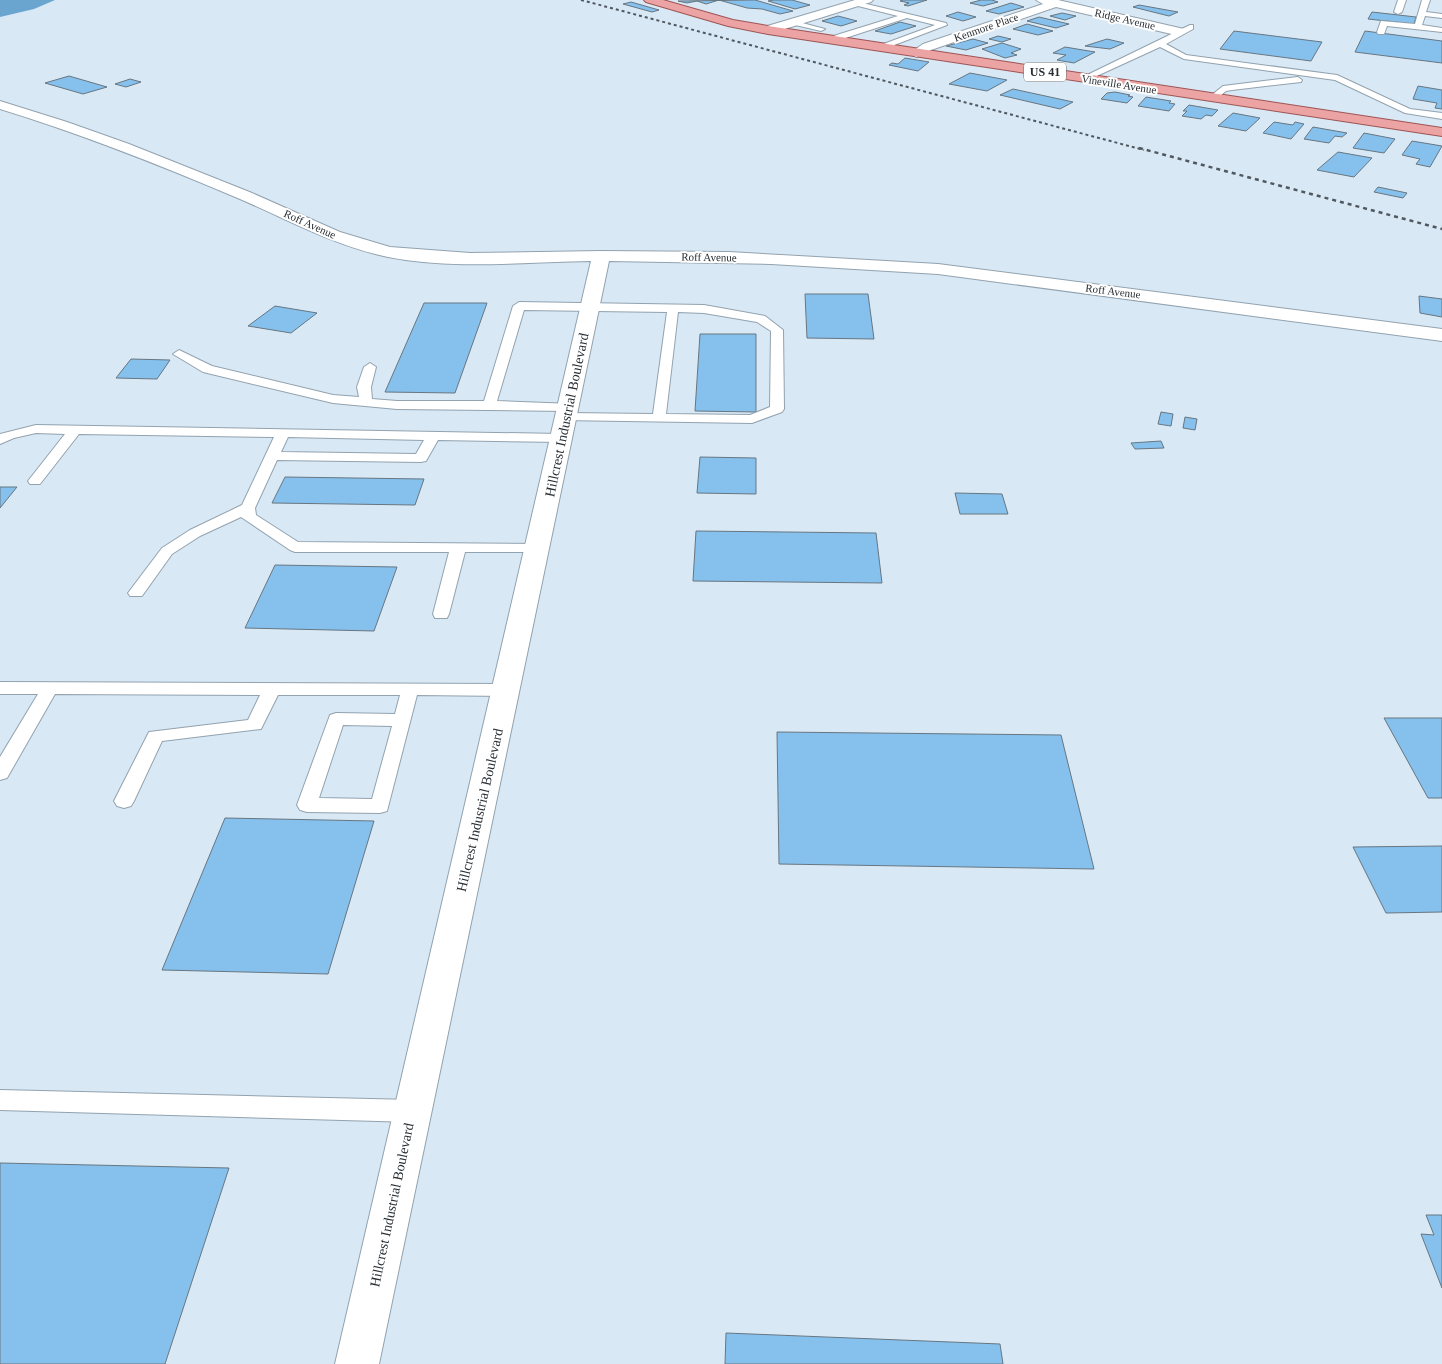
<svg xmlns="http://www.w3.org/2000/svg" width="1442" height="1364" font-family="Georgia,serif">
<style>
.water{fill:#6aa5d0}
.building{fill:#86c1ed;stroke:#677681}
.lines{fill:none;stroke-linecap:round;stroke-linejoin:round}
.lane-casing{stroke:#92a2ae;stroke-width:2}
.street-casing{stroke:#92a2ae;stroke-width:2}
.primary-casing{stroke:#9e5454;stroke-width:2}
.lane{fill:#fff;fill-rule:evenodd}
.street{fill:#fff;fill-rule:evenodd}
.primary{fill:#eba4a3;fill-rule:evenodd}
.rail-far1{stroke:#515960;stroke-width:2;stroke-dasharray:3 3;stroke-linecap:butt}
.rail{stroke:#515960;stroke-width:2.5;stroke-dasharray:4 4;stroke-linecap:butt}
.labels{text-anchor:middle;dominant-baseline:central;stroke-width:4;stroke-linejoin:round;paint-order:stroke}
.far-street-label{font-size:11px;fill:#282e33;stroke:#fff}
.shield{fill:#fff;stroke:#686d70;stroke-width:1}
.shield-label{font-size:12px;font-weight:bold;fill:#282e33}
.street-label{font-size:14px;fill:#282e33;stroke:#fff}
</style>
<rect width="100%" height="100%" fill="#d8e8f5"/>
<!-- water -->
<path class="water" d="M0 0H55L34 9 0 17Z"/>
<!-- building -->
<path class="building" d="M719 0 706 4 697 1 687 3 678 1 755 0 793 11 780 14 762 9 747 8Z
M774 0H792L810 5 795 9 768 1Z
M903 0H927L908 6 904 5 909 3 900 1Z
M981 0H992L998 2 983 6 970 3Z
M631 2 659 10 652 12 623 4Z
M1011 3 1024 7 999 14 986 11Z
M1139 5 1178 12 1169 16 1133 7Z
M958 12 976 17 963 21 946 16Z
M1372 12 1416 17 1414 24 1368 19Z
M1062 13 1076 16 1065 20 1050 16Z
M838 16 857 21 841 26 822 21Z
M1039 17 1069 24 1056 28 1027 21Z
M900 22 916 26 891 34 875 31Z
M1027 24 1053 31 1038 35 1013 29Z
M1234 31 1322 42 1311 61 1220 49Z
M1365 31 1442 41V63L1355 52Z
M998 36 1011 39 1002 42 989 39Z
M973 39 988 43 966 50 946 46Z
M1107 39 1124 43 1110 49 1085 46Z
M1002 43 1021 49 1011 53 1017 55 1005 58 982 49Z
M1065 47 1095 52 1074 63 1057 60 1066 55 1053 53Z
M905 58 929 62 918 71 889 65 892 63 898 64Z
M970 73 1007 80 987 91 949 84Z
M69 76 107 87 83 94 45 83Z
M130 79 141 82 126 87 115 84Z
M1418 86 1442 90V109L1435 108 1437 103 1413 99Z
M1013 89 1073 102 1060 109 1000 95Z
M1115 92 1130 95 1128 96 1133 97 1127 103 1101 99 1107 93Z
M1146 97 1171 101 1169 103 1175 104 1169 111 1138 106Z
M1189 105 1218 110 1212 116 1206 115 1201 119 1182 116 1187 111H1183Z
M1233 113 1260 118 1246 131 1218 126Z
M1274 122 1293 125 1295 122 1304 124 1291 139 1263 133Z
M1313 127 1347 133 1342 137 1335 136 1329 143 1304 139Z
M1364 133 1395 139 1384 153 1353 148Z
M1412 141 1442 146 1430 167 1416 164 1420 159 1402 155Z
M1338 152 1372 158 1354 177 1317 170Z
M1378 187 1407 193 1403 198 1374 192Z
M805 294H868L874 339 807 338Z
M1419 296 1442 299V317L1420 313Z
M424 303H487L455 393 385 392Z
M275 306 317 313 291 333 248 326Z
M700 334H756V412L695 411Z
M131 359 170 360 157 379 116 378Z
M1161 412 1173 414 1171 426 1158 424Z
M1185 417 1197 419 1195 430 1183 428Z
M1161 441 1164 448 1135 449 1131 443Z
M700 457 756 458V494L697 493Z
M285 477 424 479 415 505 272 503Z
M0 487H17L0 508Z
M955 493 1002 494 1008 514H960Z
M696 531 876 533 882 583 693 581Z
M275 565 397 567 374 631 245 628Z
M1384 718H1442V798H1428Z
M777 732 1061 735 1094 869 779 864Z
M225 818 374 821 328 974 162 970Z
M1442 846V912L1386 913 1353 847Z
M0 1163 229 1168 165 1364H0Z
M1426 1215H1442V1288L1421 1234 1434 1235Z
M726 1333 1000 1344 1003 1364H725Z"/>
<g class="lines">
<!-- lane casing -->
<g class="lane-casing">
<path id="lane" d="M1398 0H1406L1402 12 1398 14 1394 12Z
M1422 0H1430L1426 12 1442 14V18L1425 16 1422 25 1442 28V32L1387 26 1384 34H1378L1377 32 1381 21 1415 24Z
M854 1 946 23 947 25 881 50 877 48 878 46 935 25 907 18 833 42H827V38L898 16 854 5Z
M791 20 825 29 821 31 791 24Z
M1190 25H1193V29L1166 44 1186 55 1337 75 1410 109 1442 113V119L1405 113 1335 80 1184 59 1160 47 1088 80 1081 78Z
M1298 77 1302 80 1301 82 1232 90 1226 91 1215 100 1208 98 1223 86Z
M519 302 704 305 765 316 783 330 784 409 782 412 752 423 561 420 559 417 561 414 566 413 653 414 667 312 524 310 497 401 573 404 575 407 573 410 568 411 397 409 333 403 203 372 173 354 179 350 212 366 333 395 359 397 357 387 364 367 370 363 376 367 371 387 372 399 397 401H484L513 306ZM678 312 704 313 757 322 771 331 770 407 750 415 666 414Z
M36 425 561 434 568 438 561 442 438 440 426 461 421 462 277 460 255 508 256 515 298 542 543 544 546 547 543 550 538 552H465L449 614 447 618H435L433 614 449 552H295L290 550 241 517 200 536 172 554 142 596H130L128 593 162 548 190 530 242 505 274 437 79 434 40 484H30L28 481 65 434 36 433 14 438 0 444V434ZM288 437 424 440 416 454 281 452Z
M0 682 507 684 513 686 516 690 513 694 507 696 417 695 387 811 380 813 307 812 300 810 297 805 330 715 336 713 395 714 400 695H278L261 729 162 741 134 801 131 806 124 808 117 806 114 801 149 732 248 720 260 695 55 694 7 778 0 780V757L38 694H0ZM343 725 392 726 372 799 319 798Z
M0 1090 413 1100 421 1104 425 1111 421 1118 413 1122 0 1110Z"/>
</g>
<!-- street casing -->
<g class="street-casing">
<path id="street" d="M855 0H873L871 2 772 33H764L762 30 764 27Z
M1036 0H1058L1184 29 1186 32 1180 36 1056 7 931 50 916 57 910 53 923 44 1043 4Z
M0 101 67 122 129 144 252 193 340 232 390 247 470 253 601 251 729 252 938 264 1442 329V341L938 274 771 264 609 261 379 1364H335L591 261C524 262 454 270 388 257 335 246 289 220 240 199 162 166 82 134 0 109Z"/>
</g>
<!-- primary casing -->
<g class="primary-casing">
<path id="primary" d="M644 0H663L733 20 768 26 1442 128V136L768 34 728 26 646 2Z"/>
</g>
<!-- lane -->
<use href="#lane" class="lane"/>
<!-- street -->
<use href="#street" class="street"/>
<!-- primary -->
<use href="#primary" class="primary"/>
<!-- rail-far1 -->
<path class="rail-far1" d="M581 0 1144 150"/>
<!-- rail -->
<path class="rail" d="M1139 148 1442 229"/>
</g>
<g class="labels">
<!-- far-street labels -->
<g class="far-street-label">
<text transform="translate(1125 19) rotate(13)">Ridge Avenue</text>
<text transform="translate(986 27) rotate(-19)">Kenmore Place</text>
<text transform="translate(1119 84) rotate(9)">Vineville Avenue</text>
<text transform="translate(310 224) rotate(24)">Roff Avenue</text>
<text transform="translate(709 257) rotate(1)">Roff Avenue</text>
<text transform="translate(1113 291) rotate(7)">Roff Avenue</text>
</g>
<!-- shield labels -->
<rect class="shield" x="1024" y="62.5" width="42" height="19" rx="4"/>
<g class="shield-label">
<text x="1045" y="72">US 41</text>
</g>
<!-- street labels -->
<g class="street-label">
<text transform="translate(567 415) rotate(-78)">Hillcrest Industrial Boulevard</text>
<text transform="translate(480 810) rotate(-77)">Hillcrest Industrial Boulevard</text>
<text transform="translate(392 1205) rotate(-78)">Hillcrest Industrial Boulevard</text>
</g>
</g>
</svg>
